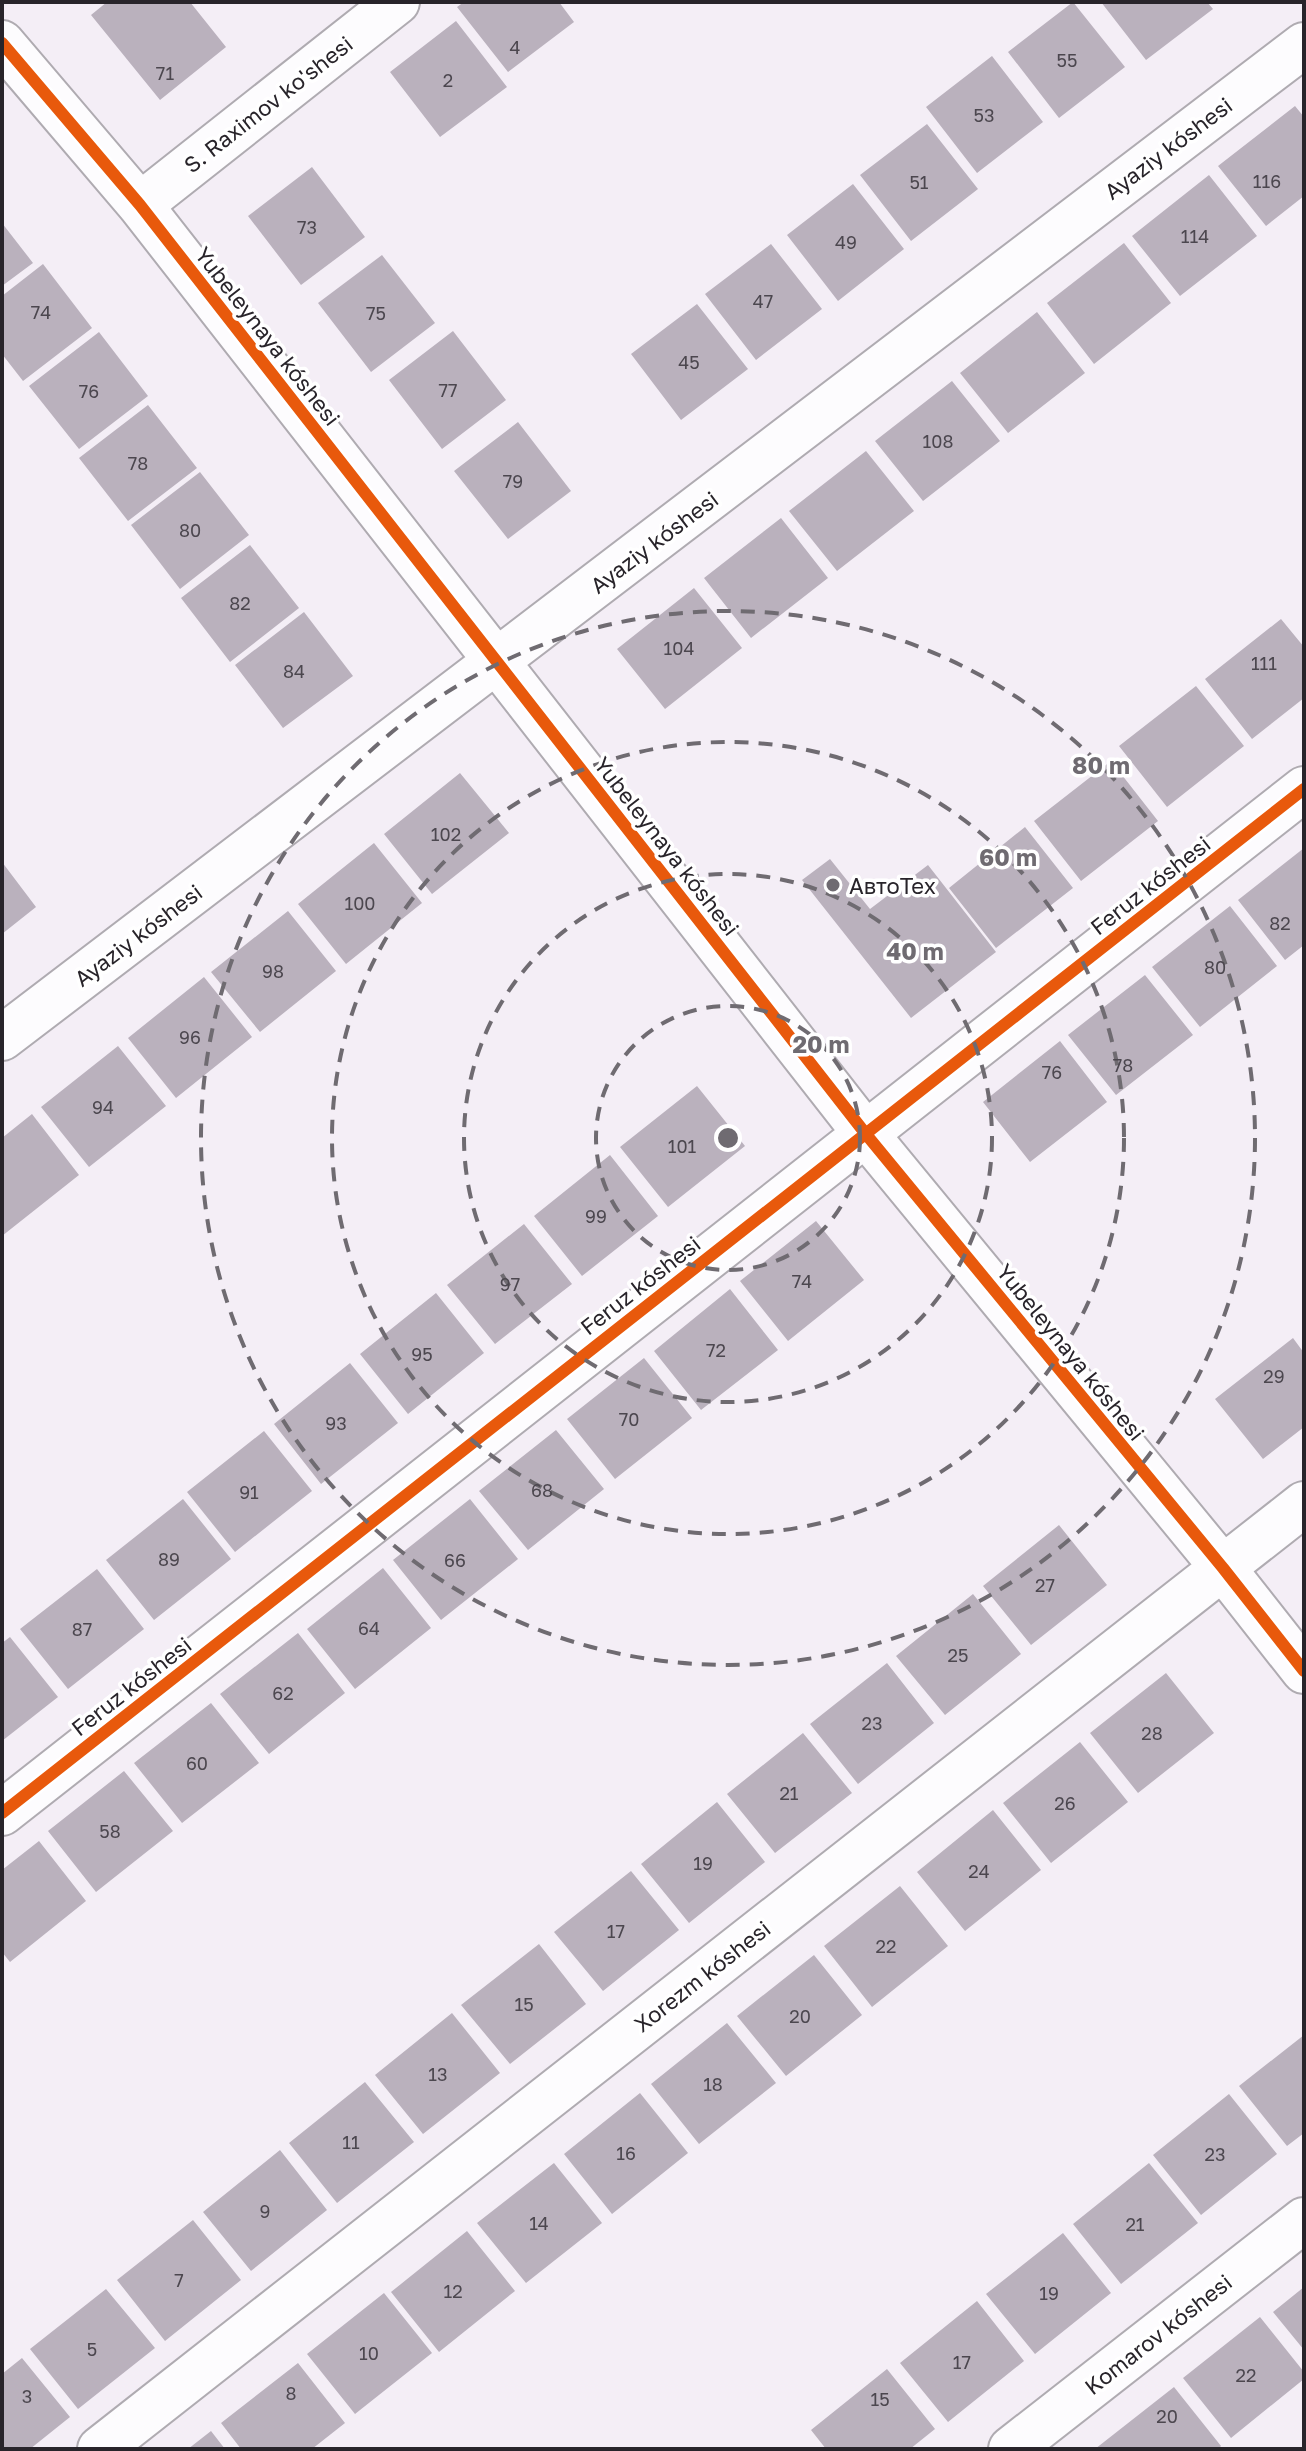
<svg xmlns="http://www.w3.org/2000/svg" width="1306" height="2451" font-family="'Golos Text',sans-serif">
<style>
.building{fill:#bab1bd}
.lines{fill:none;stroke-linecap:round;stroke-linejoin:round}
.minor-casing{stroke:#afabb1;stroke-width:48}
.minor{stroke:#fdfcfe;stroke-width:44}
.cycleway-casing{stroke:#fff;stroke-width:17}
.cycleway{stroke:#e8590c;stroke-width:12}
.ring{fill:none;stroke:#6f6b71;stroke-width:4;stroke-dasharray:14 10}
.poi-dot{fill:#6f6b71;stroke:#fff;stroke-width:3}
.labels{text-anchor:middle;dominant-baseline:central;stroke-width:7;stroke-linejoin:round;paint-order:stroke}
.number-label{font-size:18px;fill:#4c474f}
.street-label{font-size:22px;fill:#28242a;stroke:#fff}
.poi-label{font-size:22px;fill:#28242a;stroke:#fff;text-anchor:start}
.centre{fill:#6f6b71;stroke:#fff;stroke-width:4}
.ring-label{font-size:24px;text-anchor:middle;font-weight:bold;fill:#6f6b71;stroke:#fff;stroke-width:7;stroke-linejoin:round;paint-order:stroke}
</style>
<rect width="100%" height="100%" fill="#f4eef6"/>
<!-- building -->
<path class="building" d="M107 2H190L226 47 160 100 91 15Z
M464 2H559L574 22 508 72 457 7Z
M1073 2 1125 67 1059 118 1008 52Z
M1101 2H1207L1213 9 1146 60Z
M456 21 507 87 440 137 390 72Z
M992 56 1043 122 977 173 926 107Z
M1295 106 1304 117V196L1266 226 1218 166Z
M927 124 978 189 911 241 860 175Z
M312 167 365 237 301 285 248 216Z
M1209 175 1257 236 1180 296 1132 236Z
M853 184 904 249 838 301 787 235Z
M2 223 33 263 2 286Z
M1124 243 1171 303 1094 364 1047 303Z
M771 244 822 309 756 360 705 294Z
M382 255 435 323 371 372 318 303Z
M43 264 92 328 23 381 2 354V296Z
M697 304 748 369 681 420 631 354Z
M1037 312 1085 373 1008 433 960 373Z
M453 331 506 400 442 449 389 380Z
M99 332 148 396 79 449 29 386Z
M952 381 1000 441 923 501 875 441Z
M148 405 197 468 128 521 79 458Z
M518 422 571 491 508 539 454 471Z
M866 451 914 511 837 571 789 511Z
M200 472 249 535 180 589 131 525Z
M781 518 828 578 751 638 704 578Z
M250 545 299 608 230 662 181 598Z
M694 588 742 648 665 709 617 649Z
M304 612 353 676 283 728 235 665Z
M1281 619 1304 647V698L1252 739 1205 679Z
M1196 686 1244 746 1167 807 1119 746Z
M1111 761 1158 821 1081 881 1034 821Z
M460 773 509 833 432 894 384 834Z
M1025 827 1073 888 996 948 949 888Z
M374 843 422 903 346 964 298 904Z
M1304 848V945L1285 960 1238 900Z
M830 859 870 909 928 865 996 952 911 1018 802 880Z
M2 862 36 907 2 934Z
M1230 906 1277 966 1200 1027 1152 967Z
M288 911 336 971 260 1032 211 972Z
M1145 975 1193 1035 1116 1095 1068 1035Z
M204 977 252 1037 176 1098 128 1038Z
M1060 1041 1107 1102 1030 1162 983 1102Z
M118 1046 166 1106 89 1167 41 1107Z
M697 1086 745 1146 668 1207 620 1147Z
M32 1114 79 1175 2 1236V1138Z
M610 1155 658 1216 582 1276 534 1216Z
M816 1221 864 1280 788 1341 740 1281Z
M524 1224 572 1284 495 1344 447 1285Z
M730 1289 778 1350 701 1410 654 1351Z
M436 1293 484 1353 408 1414 360 1354Z
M1293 1338 1304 1353V1427L1263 1459 1215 1399Z
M644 1358 692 1418 615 1479 567 1419Z
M350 1363 398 1423 321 1484 274 1424Z
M556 1430 604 1489 528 1550 479 1491Z
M264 1431 312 1491 235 1552 187 1492Z
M183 1499 231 1559 154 1620 106 1560Z
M470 1499 518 1559 441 1620 393 1560Z
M1059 1525 1107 1585 1031 1645 983 1586Z
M383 1568 431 1628 355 1689 307 1629Z
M97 1569 144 1629 68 1689 20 1629Z
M973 1594 1021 1654 945 1715 896 1656Z
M298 1633 345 1693 269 1754 220 1694Z
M10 1637 58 1697 2 1741V1643Z
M887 1663 934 1723 858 1784 810 1724Z
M1166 1673 1214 1733 1138 1793 1090 1733Z
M211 1703 259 1763 182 1823 134 1763Z
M803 1733 852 1793 775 1853 727 1794Z
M1080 1742 1128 1802 1051 1863 1003 1803Z
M124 1771 173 1831 96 1892 48 1831Z
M717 1802 765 1862 689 1923 641 1864Z
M993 1810 1041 1870 965 1931 917 1872Z
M39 1841 86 1901 10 1962 2 1952V1870Z
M631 1871 679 1930 603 1991 554 1932Z
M900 1886 948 1946 872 2007 824 1946Z
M539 1944 586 2004 510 2064 461 2005Z
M814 1955 862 2015 786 2076 737 2016Z
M452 2013 500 2073 423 2134 375 2075Z
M727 2023 776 2083 699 2144 651 2084Z
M1304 2035V2133L1287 2146 1239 2086Z
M365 2082 414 2142 337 2203 289 2143Z
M640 2093 688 2153 612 2214 564 2154Z
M1229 2094 1277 2154 1201 2215 1153 2155Z
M280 2150 327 2210 251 2271 203 2212Z
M554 2163 602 2223 526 2283 477 2223Z
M1149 2163 1198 2223 1121 2284 1073 2224Z
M193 2220 241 2280 165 2341 117 2280Z
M467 2231 515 2291 439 2352 391 2292Z
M1063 2233 1111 2293 1035 2354 986 2294Z
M1304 2287V2350L1273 2312Z
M106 2289 155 2348 78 2409 30 2349Z
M384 2293 432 2353 355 2414 307 2354Z
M977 2301 1024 2361 948 2422 900 2363Z
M1260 2317 1304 2372V2379L1231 2438 1183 2378Z
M22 2358 70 2417 30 2449H2V2374Z
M298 2363 345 2423 312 2449H241L221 2423Z
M887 2369 935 2429 910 2449H826L811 2430Z
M1174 2387 1221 2446 1218 2449H1095Z
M211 2431 225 2449H188Z"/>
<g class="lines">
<!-- minor casing -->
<g class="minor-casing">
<path id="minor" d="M2 43 140 205 865 1133 1223 1568 1304 1671
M140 205 397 2
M2 1038 1304 45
M2 1813 1304 789
M100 2449 1304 1504
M1011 2449 1304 2220"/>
</g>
<!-- minor -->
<use href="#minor" class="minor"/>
<!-- cycleway casing -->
<g class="cycleway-casing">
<path id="cycleway" d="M2 43 140 205 865 1133 1223 1568 1304 1671
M2 1813 1304 789"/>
</g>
<!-- cycleway -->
<use href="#cycleway" class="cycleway"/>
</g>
<!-- distance rings -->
<g class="ring">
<circle cx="728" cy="1138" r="132"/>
<circle cx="728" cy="1138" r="264"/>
<circle cx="728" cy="1138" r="396"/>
<circle cx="728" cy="1138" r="527"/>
</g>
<!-- markers -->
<circle class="poi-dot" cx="833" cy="885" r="8"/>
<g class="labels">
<!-- number labels -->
<g class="number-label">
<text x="515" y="47">4</text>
<text x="1067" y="60">55</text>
<text x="165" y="73">71</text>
<text x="448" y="80">2</text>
<text x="984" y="115">53</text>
<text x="1267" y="181">116</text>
<text x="919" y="182">51</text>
<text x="307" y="227">73</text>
<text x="1195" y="236">114</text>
<text x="846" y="242">49</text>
<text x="763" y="301">47</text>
<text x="41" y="312">74</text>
<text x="376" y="313">75</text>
<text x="689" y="362">45</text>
<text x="448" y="390">77</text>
<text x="89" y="391">76</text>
<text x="938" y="441">108</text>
<text x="138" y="463">78</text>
<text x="513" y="481">79</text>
<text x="190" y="530">80</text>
<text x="240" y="603">82</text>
<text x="679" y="648">104</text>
<text x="1264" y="663">111</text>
<text x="294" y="671">84</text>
<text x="446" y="834">102</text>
<text x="360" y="903">100</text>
<text x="1280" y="923">82</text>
<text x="1215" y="967">80</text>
<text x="273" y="971">98</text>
<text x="190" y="1037">96</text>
<text x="1123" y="1065">78</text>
<text x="1052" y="1072">76</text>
<text x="103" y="1107">94</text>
<text x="682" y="1146">101</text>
<text x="596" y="1216">99</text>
<text x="802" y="1281">74</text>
<text x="510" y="1284">97</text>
<text x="716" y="1350">72</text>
<text x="422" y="1354">95</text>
<text x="1274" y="1376">29</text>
<text x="629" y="1419">70</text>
<text x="336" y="1423">93</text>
<text x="542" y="1490">68</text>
<text x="249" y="1492">91</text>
<text x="169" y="1559">89</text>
<text x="455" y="1560">66</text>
<text x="1045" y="1585">27</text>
<text x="369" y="1628">64</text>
<text x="82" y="1629">87</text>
<text x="958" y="1655">25</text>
<text x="283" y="1693">62</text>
<text x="872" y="1723">23</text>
<text x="1152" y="1733">28</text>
<text x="197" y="1763">60</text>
<text x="789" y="1793">21</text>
<text x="1065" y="1803">26</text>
<text x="110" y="1831">58</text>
<text x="703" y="1863">19</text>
<text x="979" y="1871">24</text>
<text x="616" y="1931">17</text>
<text x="886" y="1946">22</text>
<text x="524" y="2004">15</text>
<text x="800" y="2016">20</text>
<text x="438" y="2074">13</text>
<text x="713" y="2084">18</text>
<text x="351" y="2142">11</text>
<text x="626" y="2153">16</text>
<text x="1215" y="2154">23</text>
<text x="265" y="2211">9</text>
<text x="539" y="2223">14</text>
<text x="1135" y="2224">21</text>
<text x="179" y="2280">7</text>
<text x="453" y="2291">12</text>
<text x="1049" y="2293">19</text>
<text x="92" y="2349">5</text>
<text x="369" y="2353">10</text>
<text x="962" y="2362">17</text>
<text x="1246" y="2375">22</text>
<text x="291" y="2393">8</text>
<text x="27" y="2396">3</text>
<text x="880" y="2399">15</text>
<text x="1167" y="2416">20</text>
</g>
<!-- street labels -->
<g class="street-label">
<text transform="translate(268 104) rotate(-38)">S. Raximov ko'shesi</text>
<text transform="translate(1168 148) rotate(-37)">Ayaziy kóshesi</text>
<text transform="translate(268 336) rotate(52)">Yubeleynaya kóshesi</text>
<text transform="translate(654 542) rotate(-37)">Ayaziy kóshesi</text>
<text transform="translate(667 846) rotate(52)">Yubeleynaya kóshesi</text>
<text transform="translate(1150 885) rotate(-38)">Feruz kóshesi</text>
<text transform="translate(138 935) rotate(-37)">Ayaziy kóshesi</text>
<text transform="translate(640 1285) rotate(-38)">Feruz kóshesi</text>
<text transform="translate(1071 1352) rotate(51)">Yubeleynaya kóshesi</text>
<text transform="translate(131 1686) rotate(-38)">Feruz kóshesi</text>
<text transform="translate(702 1976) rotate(-38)">Xorezm kóshesi</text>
<text transform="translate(1158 2334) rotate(-38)">Komarov kóshesi</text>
</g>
<!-- poi labels -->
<g class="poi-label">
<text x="849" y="885">АвтоТех</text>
</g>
</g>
<circle cx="728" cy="1138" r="12" class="centre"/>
<g class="ring-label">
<text x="1101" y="774">80 m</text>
<text x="1008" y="866">60 m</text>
<text x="915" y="960">40 m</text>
<text x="821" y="1053">20 m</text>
</g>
<!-- border -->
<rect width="1306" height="2451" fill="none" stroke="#28242a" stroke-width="8"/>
</svg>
